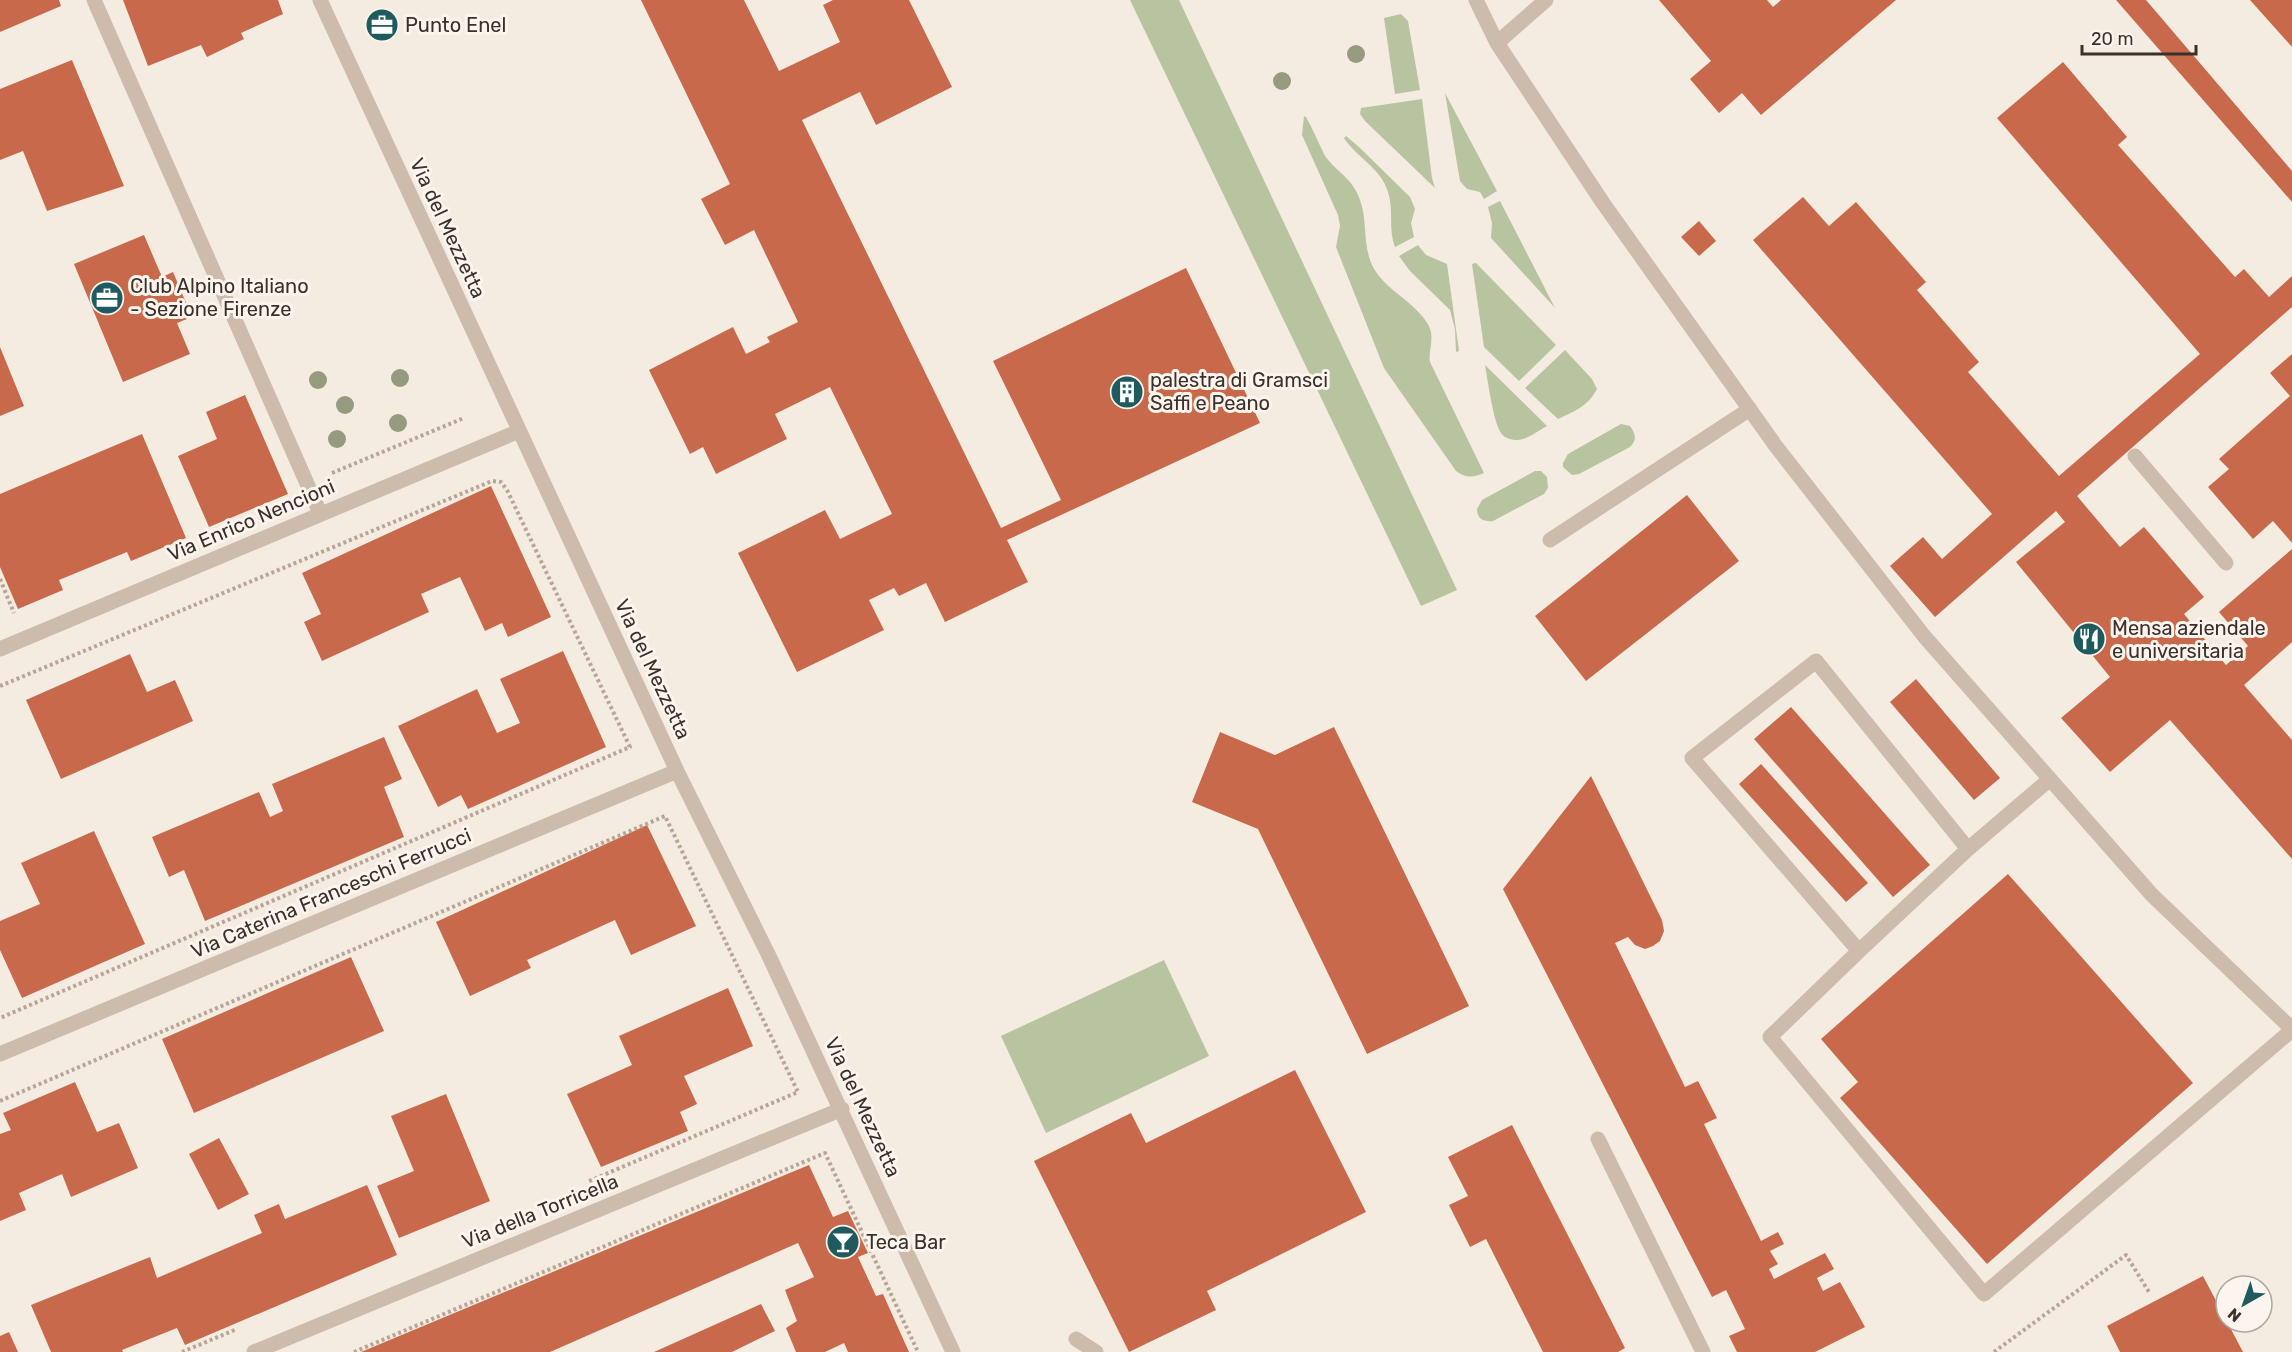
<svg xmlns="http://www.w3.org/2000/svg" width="2292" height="1352" font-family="Rubik,sans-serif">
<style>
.green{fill:#b8c4a0}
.building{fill:#c8694b}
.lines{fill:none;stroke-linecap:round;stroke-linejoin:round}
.path{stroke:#b9a596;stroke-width:4;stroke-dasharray:3 3;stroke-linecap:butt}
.service{stroke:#cdbbac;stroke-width:15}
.minor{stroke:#cdbbac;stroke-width:15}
.tree{fill:#969b7f}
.labels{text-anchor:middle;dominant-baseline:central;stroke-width:6;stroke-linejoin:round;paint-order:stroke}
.poi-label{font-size:20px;fill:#3b302b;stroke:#fbf5ee;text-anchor:start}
.street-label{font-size:20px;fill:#3b302b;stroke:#fbf5ee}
</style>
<rect width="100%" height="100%" fill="#f4ebe1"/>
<!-- green -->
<path class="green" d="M1130 0H1179L1457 590 1421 606Z
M1401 14 1408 21 1420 90 1395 94 1384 18Z
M1445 93 1497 191 1484 199 1480 192 1467 189 1460 181Z
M1422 99 1432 178 1435 188 1366 122 1360 114 1361 108Z
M1304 116 1306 117C1313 129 1318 142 1324 154 1335 172 1352 176 1360 200 1368 222 1362 245 1373 267 1386 291 1416 302 1429 326 1435 339 1428 350 1430 362L1484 473C1473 478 1466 478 1456 471L1384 368 1336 247 1340 226 1338 215 1302 135Z
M1346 136 1359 147 1410 197 1415 209 1411 223 1414 237 1395 247C1388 229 1394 210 1388 192 1381 168 1357 158 1344 138Z
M1500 201 1555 308 1491 238 1492 223 1488 207Z
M1418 245 1426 255 1447 264 1459 351 1456 352 1455 329 1450 310 1410 271 1399 256Z
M1476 263 1556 345 1519 381 1484 347 1472 264Z
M1565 350 1592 379 1597 389C1588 406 1575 411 1558 419L1525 388Z
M1485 365 1547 426C1538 431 1528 439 1518 440 1512 440 1505 439 1501 433 1493 421 1488 381 1485 365Z
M1621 424 1630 426C1636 434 1637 440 1630 447L1579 474 1572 475 1563 467V463L1568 454Z
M1535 471H1541L1547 477 1548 488 1544 494 1493 521C1484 522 1477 519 1477 509L1482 500Z
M1164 960 1209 1056 1046 1133 1001 1036Z"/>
<!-- building -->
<path class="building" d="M0 0H59L61 6 0 32Z
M123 0H278L283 14 241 33 244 39 207 57 201 45 148 66Z
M641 0H744L779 71 840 42 823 5 833 0H909L952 87 876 125 860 92 802 120 1001 528 1061 500 993 361 1186 268 1260 423 1007 540 1028 582 945 622 926 583 899 596 894 588 869 600 884 630 797 672 738 553 825 510 840 539 892 514 830 387 775 414 787 439 716 474 703 447 690 454 649 370 733 327 746 354 770 342 767 337 798 322 754 230 725 245 701 199 730 184Z
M1659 0H1767L1773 7 1781 0H1896L1761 115 1742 93 1719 113 1690 79 1711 61Z
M2116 0H2146L2292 171V202Z
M2250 0H2292V47Z
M72 60 124 186 47 211 23 151 0 160V89Z
M2063 62 2127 137 2118 145 2235 277 2244 269 2269 297 2292 276V307L2077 496 2120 547 2144 527 2204 597 2184 614 2226 665 2248 646 2219 612 2292 549V642L2244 685 2292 740V859L2170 720 2110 772 2061 718 2110 677 2016 562 2065 522 2056 511 1935 617 1890 566 1923 537 1942 559 1992 514 1753 240 1803 197 1829 226 1856 202 1926 282 1917 290 1979 362 1968 372 2059 476 2200 354 1997 118Z
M1699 221 1716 241 1699 256 1681 237Z
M144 235 162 277 173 272 192 317 177 323 190 354 123 382 74 264Z
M0 347 24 406 0 416Z
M2292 354V543L2273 521 2253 539 2208 487 2229 469 2219 459 2290 396 2270 373Z
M245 395 288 494 209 527 178 456 217 439 206 412Z
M142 434 186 538 131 561 127 552 59 580 63 590 18 609 0 567V494Z
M491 486 551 617 508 637 502 623 485 631 460 577 421 594 429 612 322 661 304 622 321 614 302 573Z
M1687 495 1739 561 1586 681 1535 616Z
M563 651 606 747 468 809 461 795 438 807 398 726 477 689 497 733 520 723 500 679Z
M130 654 147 692 175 680 193 721 61 779 26 700Z
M1916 679 2000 778 1974 800 1890 702Z
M1791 707 1930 865 1893 897 1754 739Z
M1334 727 1469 1006 1367 1054 1258 829 1192 802 1220 732 1275 755Z
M384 737 402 779 384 787 404 837 205 921 184 870 169 877 152 837 259 792 270 817 283 811 272 784Z
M1761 764 1868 883 1846 902 1739 784Z
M1591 776 1662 920 1664 931 1660 941 1653 946 1645 949 1635 945 1628 937 1615 943 1685 1087 1698 1081 1717 1118 1704 1124 1761 1241 1778 1232 1784 1244 1770 1251 1778 1264 1769 1269 1774 1279 1825 1253 1834 1269 1817 1278 1823 1291 1840 1282 1865 1327 1815 1352H1737L1729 1336 1745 1329 1726 1290 1712 1297 1503 889Z
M647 825 696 926 631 955 615 920 527 960 531 968 470 996 436 922Z
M94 831 145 944 22 998 0 950V921L40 904 21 863Z
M2008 874 2193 1083 1987 1264 1840 1098 1858 1082 1821 1039Z
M351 957 384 1031 194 1113 162 1039Z
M728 988 753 1046 684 1076 697 1104 680 1112 688 1131 601 1167 567 1094 632 1065 619 1036Z
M1295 1070 1366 1212 1207 1291 1216 1310 1129 1352 1034 1161 1131 1113 1146 1143Z
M75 1082 97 1132 119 1123 138 1168 71 1197 62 1174 19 1193 26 1210 0 1221V1134L11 1130 3 1113Z
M446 1094 490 1201 399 1238 377 1186 414 1171 391 1116Z
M1512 1125 1625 1348 1618 1352H1543L1486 1239 1470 1247 1449 1205 1468 1196 1448 1157Z
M219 1138 249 1194 218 1210 189 1154Z
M809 1165 833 1217 848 1211 868 1253 858 1257 876 1296 883 1294 909 1352H848L844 1343 825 1352H796L786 1328 797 1321 785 1290 814 1277 798 1243 550 1352H361Z
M367 1185 397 1255 185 1345 177 1328 122 1350 123 1352H51L31 1305 150 1257 157 1278 262 1233 254 1215 279 1204 285 1219Z
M2203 1276 2243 1352H2120L2107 1326Z
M761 1304 775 1331 732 1352H654Z
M9 1332 18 1352H0V1336Z"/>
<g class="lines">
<!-- path -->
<path class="path" d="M332 473 464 418
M0 579 14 613
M0 686 492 481 501 482 507 490 630 747 0 1018
M0 1101 665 816 798 1092 587 1182
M182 1352 237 1329
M354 1352 825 1153 918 1352
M1994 1352 2126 1255 2149 1292"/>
<!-- service -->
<path class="service" d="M1476 0 1497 43 1603 203 1775 445 1924 636 2152 895 2292 1029
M1497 43 1546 0
M2135 456 2226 563
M1550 540 1750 409
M1968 849 1859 951 1692 758 1816 661 1968 849 2050 779
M1859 951 1770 1037 1984 1294 2292 1030
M1598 1139 1703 1352
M1076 1339 1096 1352"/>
<!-- minor -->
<path class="minor" d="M94 0 320 513
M320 0 677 771 769 956 953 1352
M0 649 519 431
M0 1054 677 771
M254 1352 842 1109"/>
</g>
<!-- trees -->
<g class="tree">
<circle cx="1356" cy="54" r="9"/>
<circle cx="1282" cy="81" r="9"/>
<circle cx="400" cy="378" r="9"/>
<circle cx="318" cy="380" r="9"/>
<circle cx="345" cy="405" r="9"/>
<circle cx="398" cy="423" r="9"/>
<circle cx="337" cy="439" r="9"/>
</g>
<!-- icons -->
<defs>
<g id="office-disc" transform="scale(1.725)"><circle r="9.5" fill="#1f5a5e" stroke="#fbf5ee"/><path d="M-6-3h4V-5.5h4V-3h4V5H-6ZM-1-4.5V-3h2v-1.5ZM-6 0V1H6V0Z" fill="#fff"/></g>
<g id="building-disc" transform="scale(1.725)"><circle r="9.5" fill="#1f5a5e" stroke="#fbf5ee"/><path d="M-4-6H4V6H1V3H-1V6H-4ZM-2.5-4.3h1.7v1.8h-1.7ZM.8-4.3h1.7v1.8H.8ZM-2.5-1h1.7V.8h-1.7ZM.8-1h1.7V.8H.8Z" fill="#fff"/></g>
<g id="restaurant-disc" transform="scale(1.725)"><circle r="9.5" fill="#1f5a5e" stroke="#fbf5ee"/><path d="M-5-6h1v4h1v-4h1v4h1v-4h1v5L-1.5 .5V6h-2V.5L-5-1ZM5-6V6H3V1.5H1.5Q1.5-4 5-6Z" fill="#fff"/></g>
<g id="bar-disc" transform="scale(1.725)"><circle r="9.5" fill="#1f5a5e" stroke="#fbf5ee"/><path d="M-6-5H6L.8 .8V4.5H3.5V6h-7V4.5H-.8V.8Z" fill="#fff"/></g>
</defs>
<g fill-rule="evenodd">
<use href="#office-disc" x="382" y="25"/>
<use href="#office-disc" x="107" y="298"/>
<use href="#building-disc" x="1127" y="392"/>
<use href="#restaurant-disc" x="2089" y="639"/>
<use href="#bar-disc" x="843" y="1242"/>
</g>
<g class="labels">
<!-- poi labels -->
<g class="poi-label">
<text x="405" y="25">Punto Enel</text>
<text x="130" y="286">Club Alpino Italiano<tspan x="130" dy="23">- Sezione Firenze</tspan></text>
<text x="1150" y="380">palestra di Gramsci<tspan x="1150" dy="23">Saffi e Peano</tspan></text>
<text x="2112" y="628">Mensa aziendale<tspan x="2112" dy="23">e universitaria</tspan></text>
<text x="866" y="1242">Teca Bar</text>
</g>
<!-- street labels -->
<g class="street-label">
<text transform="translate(448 228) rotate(65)">Via del Mezzetta</text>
<text transform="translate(251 520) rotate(-23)">Via Enrico Nencioni</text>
<text transform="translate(653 669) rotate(65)">Via del Mezzetta</text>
<text transform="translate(331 893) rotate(-23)">Via Caterina Franceschi Ferrucci</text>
<text transform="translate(863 1107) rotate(65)">Via del Mezzetta</text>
<text transform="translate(540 1211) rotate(-22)">Via della Torricella</text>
</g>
</g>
<!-- north arrow -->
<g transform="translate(2244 1304) rotate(220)"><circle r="28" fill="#fbf5ee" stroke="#aea6a0" stroke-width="1.5"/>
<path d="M0-4.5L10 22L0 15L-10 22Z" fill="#1f5a5e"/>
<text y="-9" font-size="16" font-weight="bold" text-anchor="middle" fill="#3b302b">N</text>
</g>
<!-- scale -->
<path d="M2082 45v9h114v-9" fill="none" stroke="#3b302b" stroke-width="3"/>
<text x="2091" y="45" font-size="18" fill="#3b302b" stroke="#fbf5ee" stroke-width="4.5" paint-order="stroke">20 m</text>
</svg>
